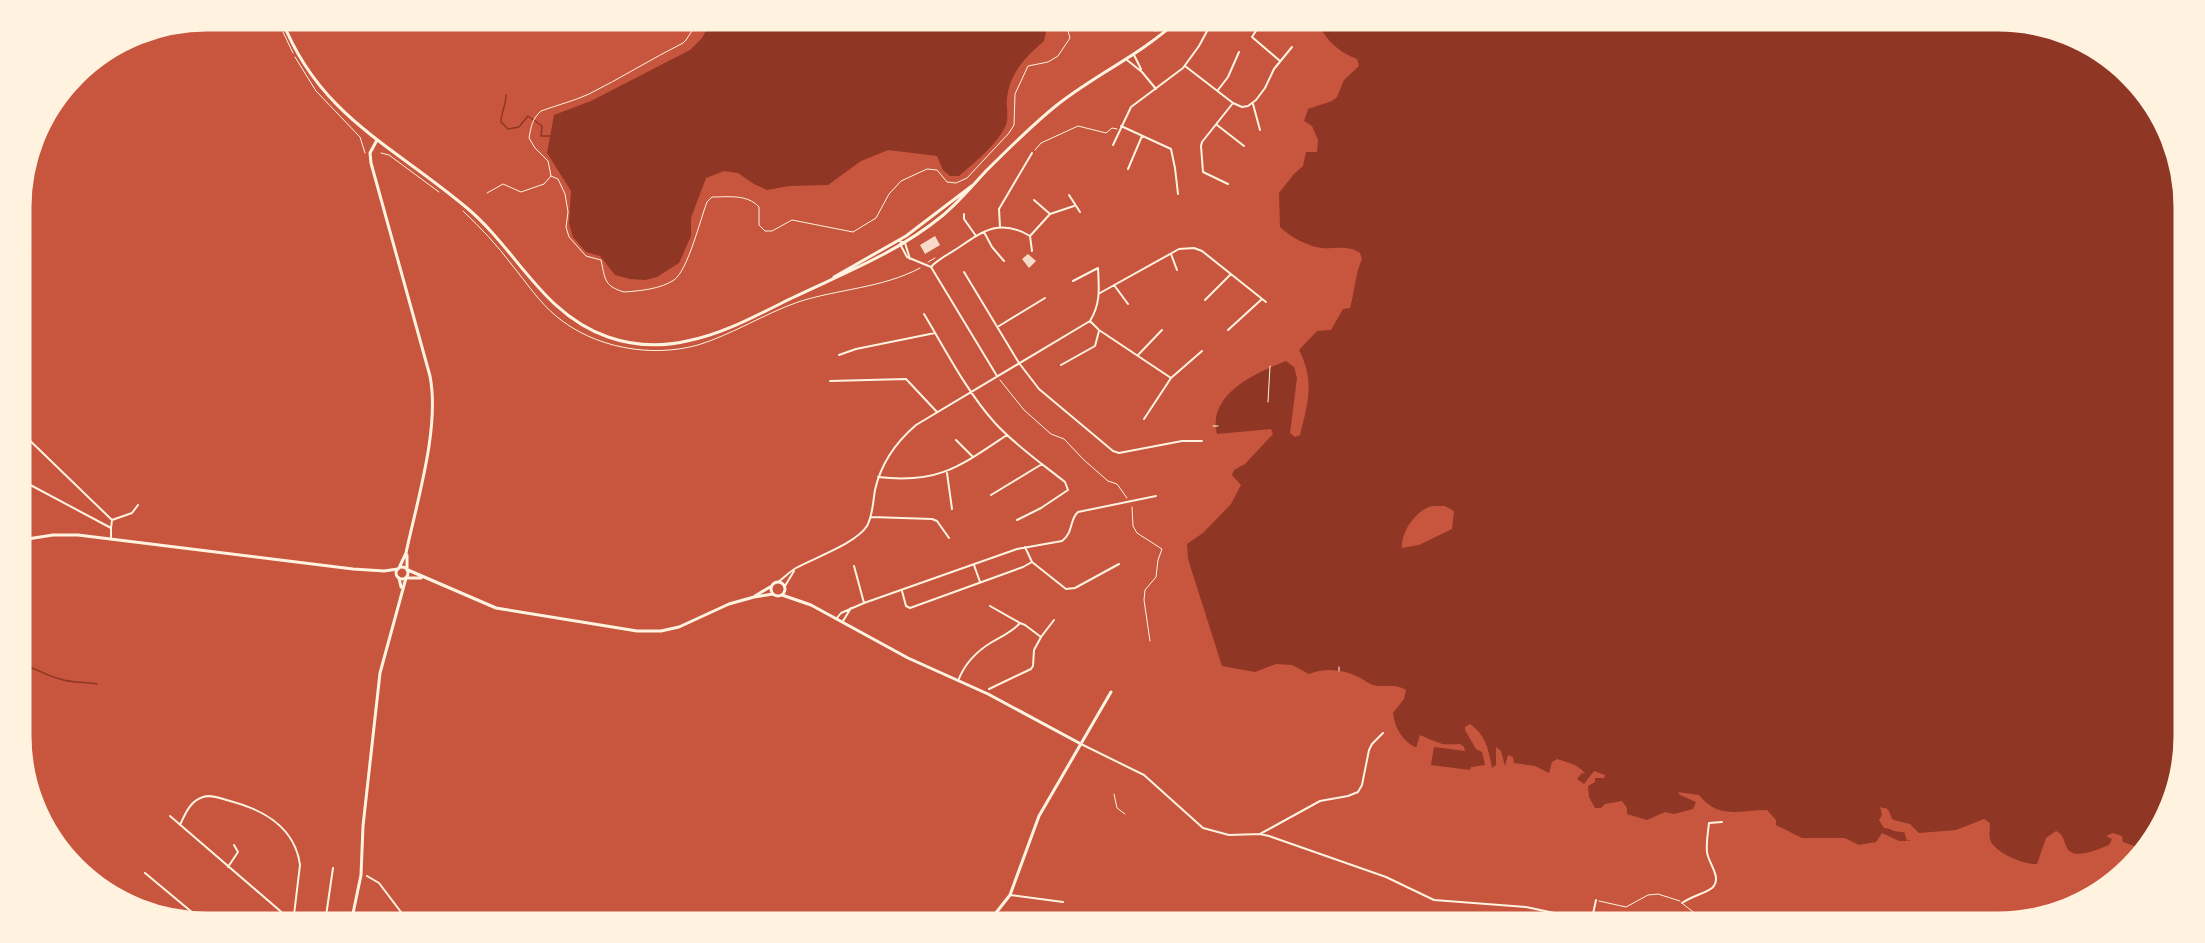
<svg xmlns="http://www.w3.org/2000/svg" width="2205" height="943" font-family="'Work Sans',sans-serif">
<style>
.water{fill:#8f3625;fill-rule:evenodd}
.pier{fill:#c8553d}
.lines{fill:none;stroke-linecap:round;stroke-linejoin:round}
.stream{stroke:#8f3625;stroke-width:1.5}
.river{stroke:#8f3625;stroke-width:8}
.building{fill:#f7dbc8}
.path{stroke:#fff3e0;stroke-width:1}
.service{stroke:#fff3e0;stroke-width:1}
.minor{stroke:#fff3e0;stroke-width:2}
.tertiary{stroke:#fff3e0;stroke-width:3}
.secondary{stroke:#fff3e0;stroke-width:3}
.rim{fill:none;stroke:#fff3e0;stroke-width:3}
</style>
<rect width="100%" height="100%" fill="#c8553d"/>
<!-- water -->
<path class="water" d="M712 20H1041L1047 27 1044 41C1026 57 1010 72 1007 98 1006 106 1009 117 1006 125 997 145 975 162 959 176H950L943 170 937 156 888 150 861 161 828 185 789 186 767 190 754 184 738 173 724 171 706 178 691 218V236L679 263 657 277 645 280 630 279 615 275 600 256 586 252 573 237 569 223 571 191 547 153 554 115 591 101 690 50 702 38Z
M1316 20H1998L2070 34 2147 93 2184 183 2185 737 2171 808 2140 848 2123 842 2122 836 2113 833 2106 836 2112 839 2109 845C2098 849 2072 862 2066 846 2063 839 2064 835 2056 831L2046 838 2037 864C2024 865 1993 852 1990 839 1989 834 1990 828 1990 823L1984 819 1956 830 1919 833 1910 824H1902L1892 819 1889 811 1886 808H1884L1882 820 1885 827 1894 831 1908 833 1910 841H1899L1882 833 1876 842 1859 845 1845 838H1802L1776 825V820L1767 810C1740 810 1719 820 1699 795L1678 792 1680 795 1696 802 1693 809 1674 814 1665 812 1647 820 1627 814V808L1622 801 1605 804 1601 808H1595L1589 797 1588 786 1595 782V778H1604L1605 775 1594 771 1584 784 1577 779 1582 773 1585 774C1580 765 1566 762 1557 759L1552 762 1549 773 1535 766 1514 763 1513 757 1508 755 1505 766 1501 751 1496 747V765L1492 768C1489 750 1485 734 1470 724L1465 727V730L1476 749 1482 752 1485 765 1471 767 1470 770 1431 765 1434 747 1465 751 1464 747 1460 744 1445 745 1423 737 1417 748C1403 742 1395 729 1393 713L1404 699 1406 690C1395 683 1385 688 1373 685 1366 683 1363 678 1356 676 1341 669 1324 668 1309 674L1292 665 1276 664 1255 672 1222 666 1188 559 1187 544 1203 533 1231 504 1241 485 1232 475 1234 470 1245 464 1273 434 1271 429 1217 434C1207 394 1256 373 1286 361L1294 367 1297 378 1290 433 1295 437 1300 435C1308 403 1315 381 1299 350L1317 331 1331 330 1343 309 1350 308C1355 291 1355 274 1362 259L1360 253C1348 245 1336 249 1322 248 1306 246 1291 237 1280 227L1279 193 1294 174 1303 166 1306 152H1317L1318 140 1312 126 1304 121 1308 109 1332 101 1337 97 1344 80 1359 66 1357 59C1337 52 1325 38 1316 20ZM1433 506H1445L1454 511 1452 529 1419 545 1402 548C1401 531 1417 509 1433 506Z"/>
<!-- pier -->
<path class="pier" d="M1420 735 1440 744 1462 745V750L1432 746 1429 755 1431 746 1433 744 1424 741 1422 749 1418 751 1416 748Z
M1880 807 1886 809 1889 819 1910 824 1916 835 1909 827H1901L1890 822 1886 812 1887 825 1909 830 1912 839 1907 841 1904 831 1884 828 1879 820 1882 815Z"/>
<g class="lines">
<!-- stream -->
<path class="stream" d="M506 95C506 106 501 112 501 122L508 129 519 127 528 116 542 126 541 136H551
M21 664C35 668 47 676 60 679 72 683 85 682 97 684"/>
<!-- river -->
<path class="river" d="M1081 20H1084
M1110 20 1155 27 1165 20
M1047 27 1064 20"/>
</g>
<!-- building -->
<path class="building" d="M935 236 940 245 925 254 920 245Z
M1028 254 1036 261 1029 268 1022 259Z"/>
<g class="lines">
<!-- path -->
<path class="path" d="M1075 22H1095L1156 31 1169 20
M283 32 293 53
M295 57 316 91 360 137 365 153
M1035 150 1041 143 1078 126 1106 133 1112 128 1117 129
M381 153 389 155 439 192
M551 176 558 179 565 194 568 212 566 227 569 237 586 256 601 260C605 277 603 286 624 292 639 291 661 289 674 280 688 270 700 220 707 202L712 197C729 197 747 194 759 207V225L765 231H772L792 220 853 232 876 218 889 194 901 181 927 169 937 170 947 182 956 183 967 178 1009 133 1014 125 1015 94 1028 66 1048 62 1058 56 1070 38 1068 31 1073 20
M487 193 503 184 521 192 544 184 551 176 548 161 535 148 529 138C531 127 532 119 541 111 557 105 574 101 589 94 621 78 651 59 683 43L686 40 699 20
M463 211C481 228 497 245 512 265 526 282 539 302 556 316 594 348 651 358 698 345 733 334 764 314 798 302 838 289 883 288 920 268
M928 262 935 258
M1000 380 1024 410 1051 434 1064 439 1084 460 1108 481 1117 484 1127 498
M1268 402 1270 366
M1213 426H1218
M1132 507 1133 526 1137 533 1162 549 1158 560 1156 577 1145 590 1144 600 1150 641
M1339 667V671"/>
<!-- service -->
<path class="service" d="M1114 794 1117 808 1125 814
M1599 901 1626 907 1648 895 1658 894 1680 901
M1683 904 1701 918 1714 923"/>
<!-- minor -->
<path class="minor" d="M1263 20 1252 37 1280 61
M1134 55 1141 69
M1127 60 1142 72 1156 89
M1185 66 1233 103 1242 107 1248 106 1256 100 1265 88 1274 69 1292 47
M1218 90 1228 77 1239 52
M1253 104 1260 130
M1217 125 1244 146
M1121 126 1171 149 1175 168 1178 194
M1113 145 1131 107 1183 68 1199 46 1213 20
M1128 169 1142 136
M1228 184 1203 172 1201 146 1202 142 1233 103
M1069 195 1080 212
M1034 200 1050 214 1074 206
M964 214V219L976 236
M1000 227 999 209 1032 153
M984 232 992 247 1004 261
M1030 236 1032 251
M899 241 905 243 910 259
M900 244 907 257 931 267
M1171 254 1177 270
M931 267C938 259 949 254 958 248 983 231 1000 218 1030 236L1050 214
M931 267 997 376
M964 272 1019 363 1039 389 1113 451 1119 453 1182 441H1202
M1114 285 1128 304
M1100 293 1179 249 1194 248 1202 251 1266 302
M1205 300 1231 274
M924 314C945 349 967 392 995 423 1015 445 1041 463 1065 482L1068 490 1041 508 1017 520
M1090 321 1099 330 1171 378
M999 326 1045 298
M1228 330 1262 299
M839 355 856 349 935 333
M1138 355 1162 330
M1061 365 1095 346 1099 331
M830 381 906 379 937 412
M1144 419 1171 378 1202 351
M20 431 112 520 111 528
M956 440 973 457
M947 473 952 509
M878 477C938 484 959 467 1007 435
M21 480 111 528V539
M991 495 1042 464
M871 517 932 519 937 521 949 538
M112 520 132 513 138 505
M1025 547 1032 562 1066 589 1075 588 1119 564
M974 565 980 582
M778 582C784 578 789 572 796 568 816 557 855 544 867 526 873 515 873 501 875 490 881 463 895 443 916 425L1090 321C1101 303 1099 288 1098 268L1073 281
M785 586 794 571
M902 591 906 606 910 608 1023 567 1032 562
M864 603 1017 549 1062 541C1074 532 1069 520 1078 512L1156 496
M990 606 1020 623
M837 618 841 613 864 603 854 566
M843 621 851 608
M958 681C964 665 977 651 992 642 1002 636 1012 632 1020 623L1025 625 1041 637 1054 620
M989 689 1031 669 1033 666 1034 650 1041 637
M1081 744 1144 775 1203 828 1229 835 1260 834 1269 836 1386 877 1434 900 1526 907 1592 921
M170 816 293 922 299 923
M180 825C185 814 190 801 203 797 212 794 222 799 230 801 264 810 295 827 300 865L293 923
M1260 834 1320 801 1348 796 1358 792 1362 785 1369 750 1372 744 1383 733
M228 867 238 852 234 845
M145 873 205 923
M367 876 379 883 407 920 406 923
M1010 895 1063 902
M1682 903C1692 896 1706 893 1712 888 1723 878 1708 863 1707 852 1706 843 1708 833 1709 823L1722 822
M325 923 333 868
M1591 923 1596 900"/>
<!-- tertiary -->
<path class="tertiary" d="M399 578 401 587
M351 923 361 875 363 826 380 673 406 578"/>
<!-- secondary -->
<path class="secondary" d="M282 20C319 116 394 146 467 208 517 250 543 315 608 337 634 346 661 347 687 341 724 334 759 314 792 298 844 273 897 253 942 216 959 202 972 186 986 171 1009 148 1032 125 1057 105 1096 74 1142 54 1178 20
M377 140 370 153 371 163 430 376C440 428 417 501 406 553L399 568
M834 277 906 236 973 185
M21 540 53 535H78L353 569 384 571 398 569
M407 555V569
M396 573a6 6 0 1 1 12 0a6 6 0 1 1-12 0Z
M408 570 496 608 637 631H661L679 627 729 604 754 597 773 594
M407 578H421
M771 589a7 7 0 1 1 14 0a7 7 0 1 1-14 0Z
M782 595 811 605 908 658 988 694 1081 744
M755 596 770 587
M988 923 1010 895 1039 816 1111 692"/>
</g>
<!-- crop -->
<path d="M0 0H2205V943H0ZM207 30H1998A177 177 0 0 1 2175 207V736A177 177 0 0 1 1998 913H207A177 177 0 0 1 30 736V207A177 177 0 0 1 207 30Z" fill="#fff3e0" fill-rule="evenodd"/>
<path class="rim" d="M207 30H1998A177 177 0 0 1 2175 207V736A177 177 0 0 1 1998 913H207A177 177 0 0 1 30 736V207A177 177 0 0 1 207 30Z"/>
</svg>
